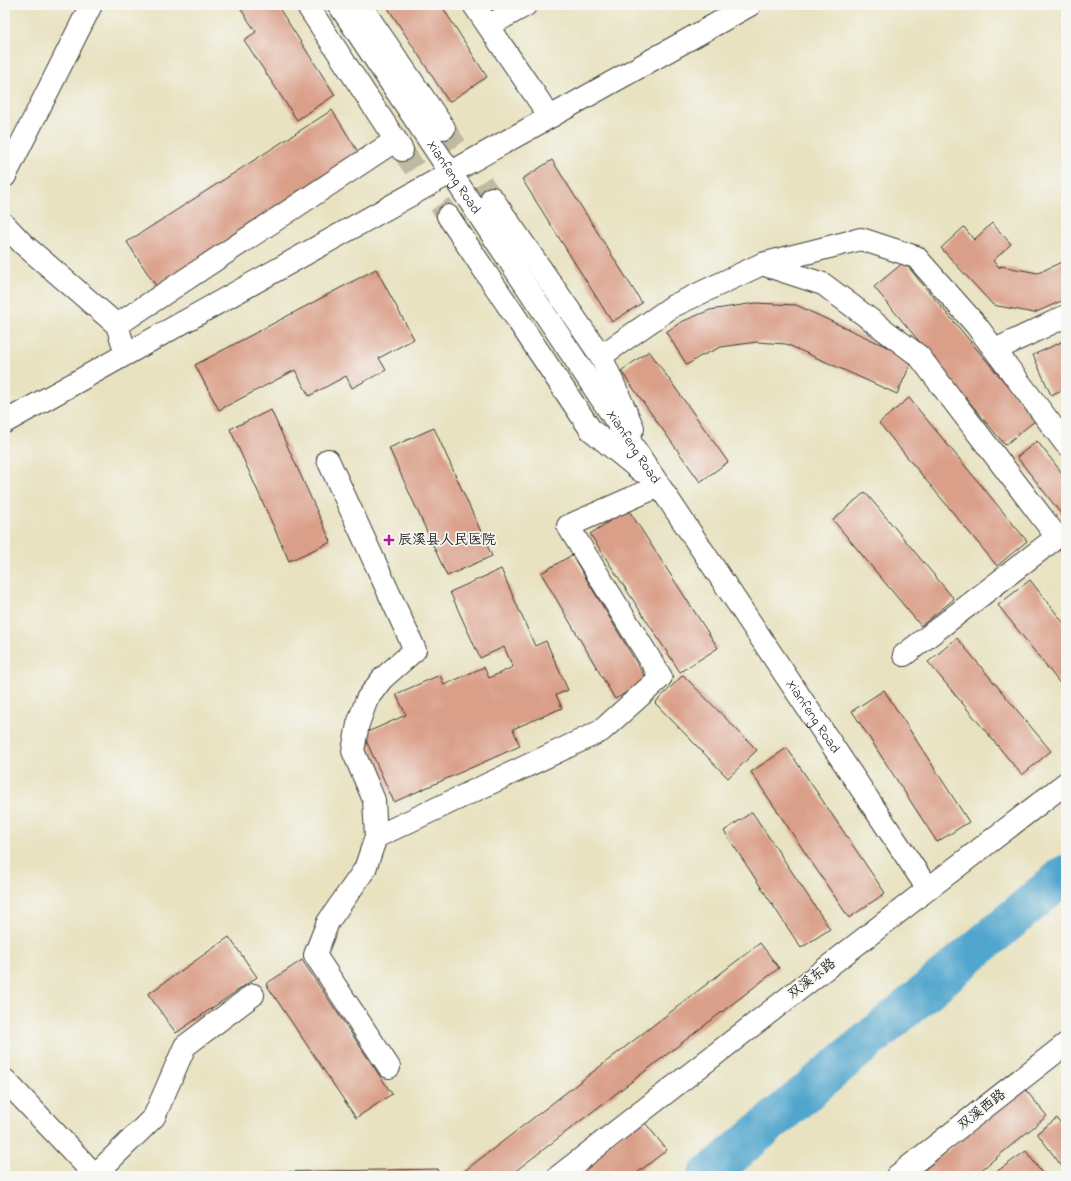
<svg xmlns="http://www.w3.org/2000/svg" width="1071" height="1181" font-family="'Indie Flower','LXGW WenKai TC',sans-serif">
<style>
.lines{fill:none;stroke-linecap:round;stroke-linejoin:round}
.river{stroke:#51a6cd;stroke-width:39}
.building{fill:#da9f88}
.major-tunnel{stroke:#bfba9f;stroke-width:22;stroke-dasharray:22 11;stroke-linecap:butt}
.minor-casing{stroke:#3b3a35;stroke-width:24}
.major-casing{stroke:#3b3a35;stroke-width:24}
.minor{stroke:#fff;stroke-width:22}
.major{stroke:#fff;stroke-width:22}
.poi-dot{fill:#b5179e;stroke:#f6f6f2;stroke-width:1.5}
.labels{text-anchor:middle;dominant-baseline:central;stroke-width:3.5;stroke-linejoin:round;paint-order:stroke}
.street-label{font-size:14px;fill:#1c1c1c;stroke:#f6f6f2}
.poi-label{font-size:14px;fill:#1c1c1c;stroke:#f6f6f2;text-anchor:start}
</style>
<rect width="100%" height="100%" fill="#f6f6f2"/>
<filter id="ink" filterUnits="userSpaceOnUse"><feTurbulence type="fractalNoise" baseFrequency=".025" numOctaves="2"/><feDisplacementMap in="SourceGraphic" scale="8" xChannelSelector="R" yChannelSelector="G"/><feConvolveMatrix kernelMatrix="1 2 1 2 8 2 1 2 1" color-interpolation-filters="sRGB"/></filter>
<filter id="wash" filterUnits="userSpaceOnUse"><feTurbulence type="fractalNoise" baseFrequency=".012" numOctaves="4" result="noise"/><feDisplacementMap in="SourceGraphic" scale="16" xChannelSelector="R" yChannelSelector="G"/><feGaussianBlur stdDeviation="0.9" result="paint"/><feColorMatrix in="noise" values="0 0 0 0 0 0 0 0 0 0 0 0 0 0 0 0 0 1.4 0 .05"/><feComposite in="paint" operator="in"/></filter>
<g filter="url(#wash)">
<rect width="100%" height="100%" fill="#e8e2c0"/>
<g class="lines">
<!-- river -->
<path class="river" d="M707 1176 1066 874"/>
</g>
<g id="blocks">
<!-- building -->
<path class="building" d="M238 5H277L335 95 297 120 244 40 256 32Z
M386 5H441L487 77 449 102Z
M332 110 360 155 156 286 127 242Z
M552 160 642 303 612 322 522 179Z
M992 223 1011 244 993 261 1000 268V266L1038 273 1066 260V299L1034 313 993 305 941 248 964 227 974 240Z
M904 262 1036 420 1005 445 874 287Z
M376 269 414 339 379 358 386 370 352 388 346 376 309 396 295 370 219 410 195 365Z
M755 303 796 305 913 359 897 394 786 344 757 342 721 347 699 357 687 365 666 332 681 322 710 310Z
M1066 340V388L1051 395 1033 355Z
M649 351 728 462 700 482 621 371Z
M909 398 1027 541 997 566 879 423Z
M271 410 331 542 289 561 230 429Z
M434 428 492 556 447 576 389 448Z
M1037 441 1066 478V520L1017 457Z
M865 492 954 599 921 626 833 520Z
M628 509 718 648 680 672 590 534Z
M572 555 647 680 615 699 541 573Z
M501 569 535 646 546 641 568 690 556 695 562 708 513 729 520 746 394 802 363 734 406 715 396 694 440 675 444 685 484 667 489 678 513 667 504 647 480 658 450 592Z
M1030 580 1066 626V691L998 605Z
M957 638 1051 751 1022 775 928 662Z
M683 675 757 750 728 778 655 703Z
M884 690 969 822 937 842 852 711Z
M787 748 885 893 849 918 751 772Z
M752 812 830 929 801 948 724 831Z
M229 937 257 977 176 1033 148 994Z
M760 943 779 968 509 1176H458Z
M302 960 392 1094 356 1118 266 984Z
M1024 1088 1047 1116 974 1176H917Z
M1057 1118 1066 1130V1172L1037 1133Z
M642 1119 667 1150 633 1176H569Z
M1026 1151 1044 1176H999L996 1172Z
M438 1169V1176H267V1172Z"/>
</g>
</g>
<g filter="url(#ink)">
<use href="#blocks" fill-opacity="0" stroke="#3b3a35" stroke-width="1"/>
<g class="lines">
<!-- major-tunnel -->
<path class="major-tunnel" d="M444 128 492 198
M402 150 448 216"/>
<!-- minor casing -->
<g class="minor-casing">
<path id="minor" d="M474 5 550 117
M488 26 526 5
M5 176 91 5
M5 225 23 244 117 325 126 354
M762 264 823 284 919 356 1057 537 904 655
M117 325 396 140
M995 350 1066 316
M601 356 673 306 762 264 861 239 916 257 976 325 1066 444
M328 460 415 650 382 679 367 699 358 724 353 751 374 800 376 837 365 869 328 922 315 955 389 1067
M376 837 601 731 661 677 568 526 659 486
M928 889 1066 783
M95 1175 154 1117 185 1046 253 995
M897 1176 1066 1044"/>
</g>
<!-- major casing -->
<g class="major-casing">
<g id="major">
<path d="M307 5 402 150"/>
<path id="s1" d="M339 5 928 889 559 1176"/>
<path d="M360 5 444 128"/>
<path d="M492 198 601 356 633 428"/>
<path d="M448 216 591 430 641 471"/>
<path d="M5 422 750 5"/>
<path d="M5 1080 96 1176"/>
</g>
</g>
<!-- minor -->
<use href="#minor" class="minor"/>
<!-- major -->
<use href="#major" class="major"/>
</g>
</g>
<!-- markers -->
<path class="poi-dot" d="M387 534h4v4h4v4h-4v4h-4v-4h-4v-4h4z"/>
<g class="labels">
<!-- street labels -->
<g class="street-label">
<text stroke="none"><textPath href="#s1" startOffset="207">Xianfeng Road</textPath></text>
<text stroke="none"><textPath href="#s1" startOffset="531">Xianfeng Road</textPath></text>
<text stroke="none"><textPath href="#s1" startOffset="855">Xianfeng Road</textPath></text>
<text transform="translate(812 979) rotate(-38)">双溪东路</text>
<text transform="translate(982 1110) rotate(-38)">双溪西路</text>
</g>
<!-- poi labels -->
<g class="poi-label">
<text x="398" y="540">辰溪县人民医院</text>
</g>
</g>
<!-- margin -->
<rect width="1071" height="1181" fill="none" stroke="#f6f6f2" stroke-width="20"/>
</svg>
